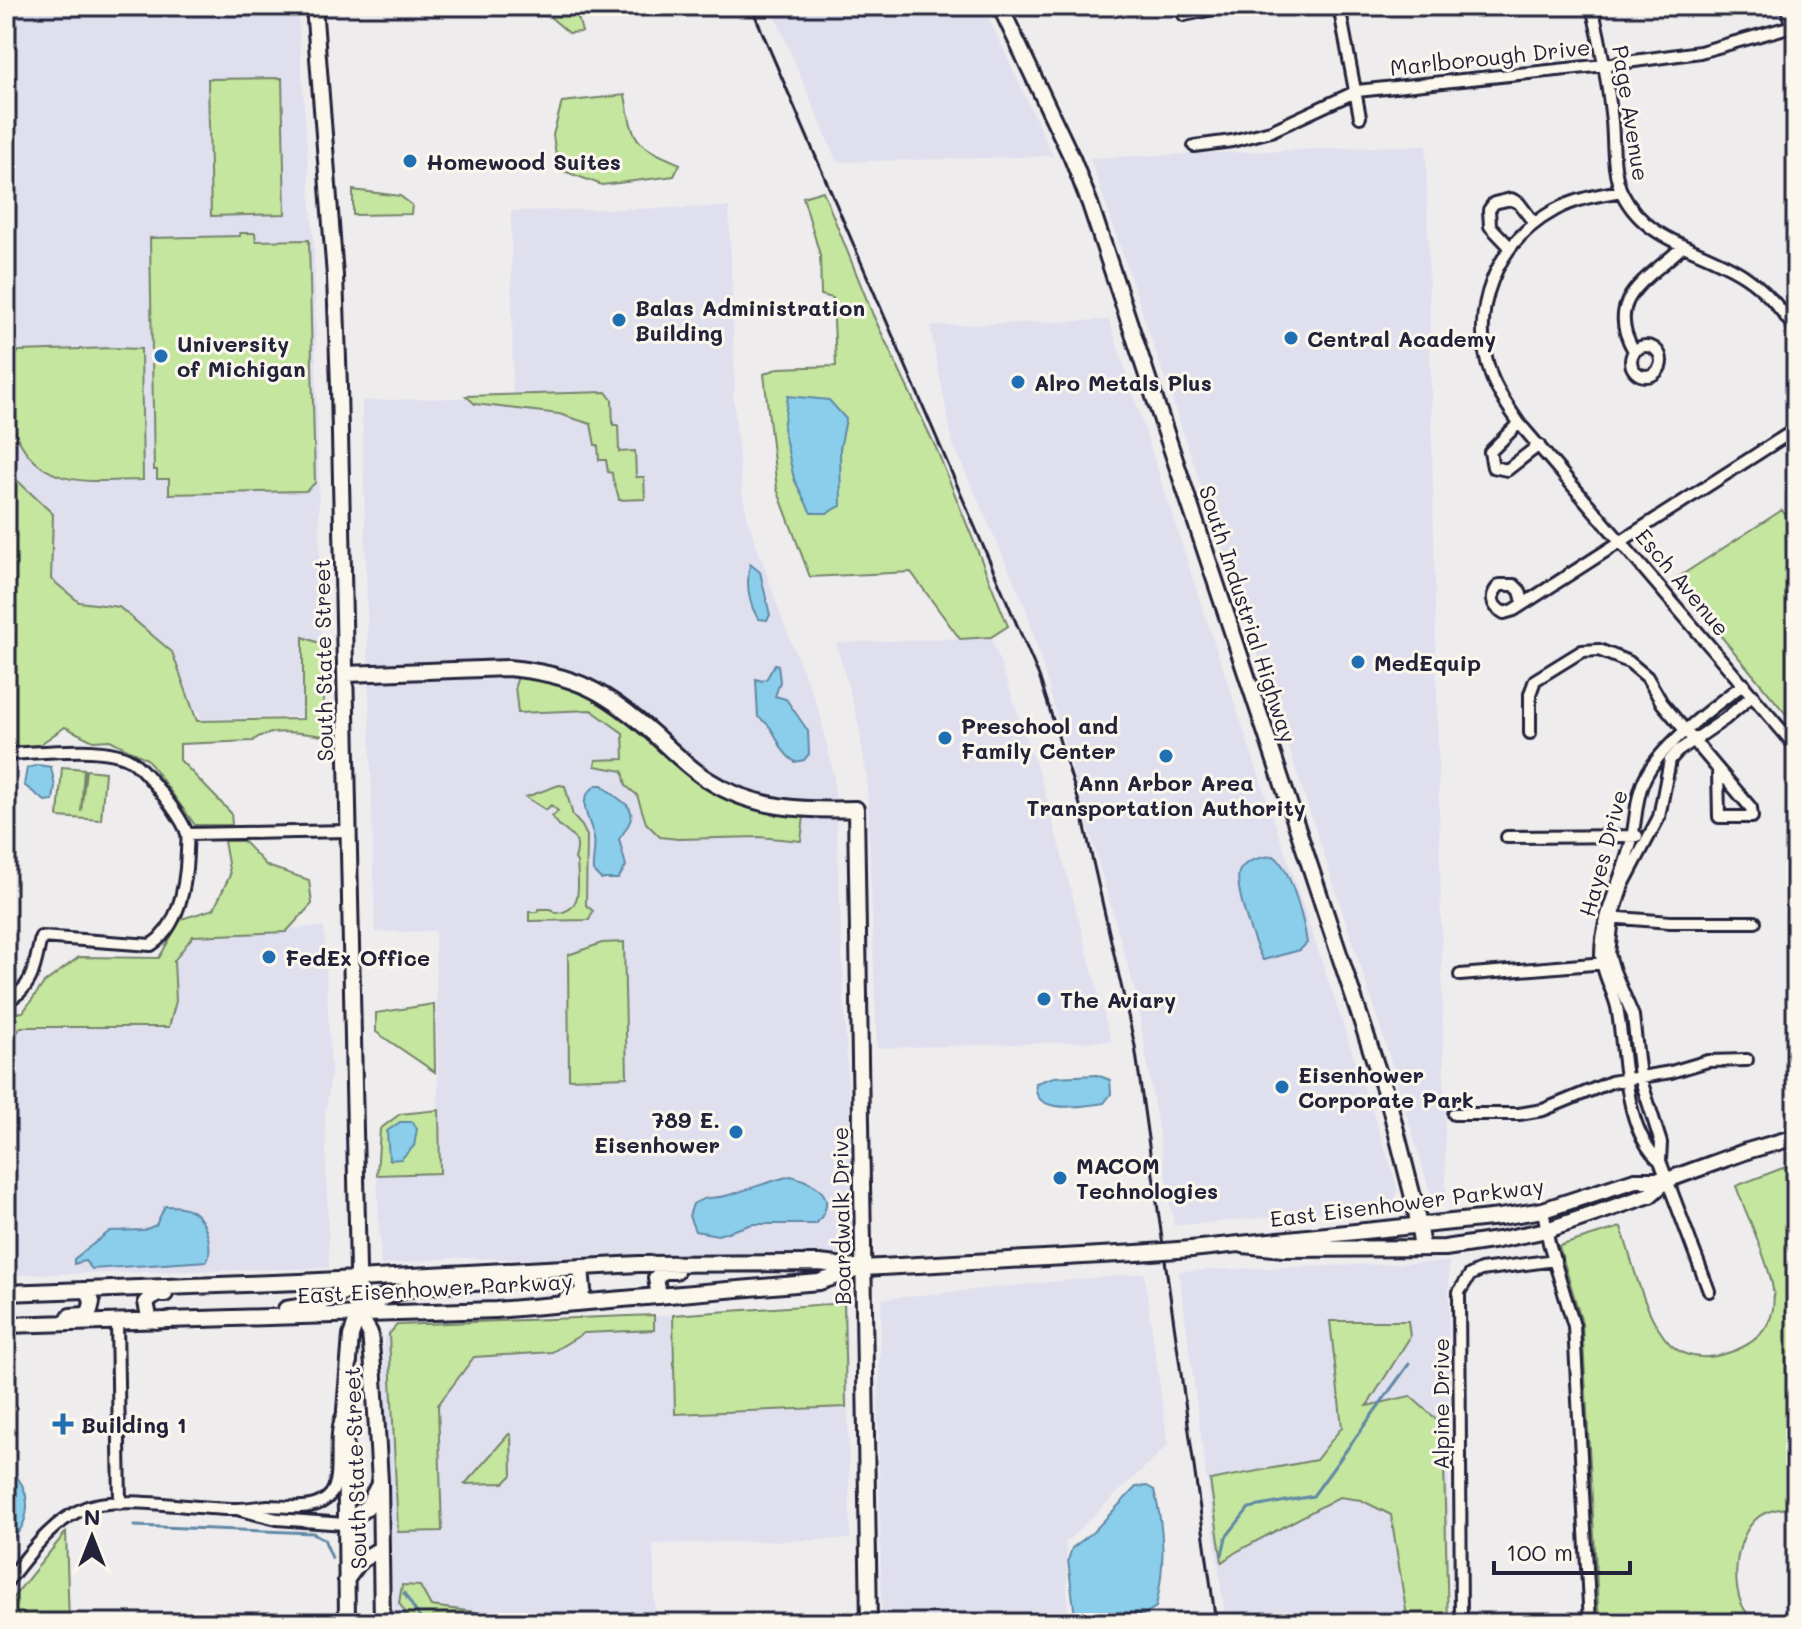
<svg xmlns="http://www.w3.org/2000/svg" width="1802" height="1629" font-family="Mali,sans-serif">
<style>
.built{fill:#dfdfee}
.green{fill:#c5e69e;stroke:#74846c;stroke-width:2}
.water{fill:#8aceec;stroke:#6089a5;stroke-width:2}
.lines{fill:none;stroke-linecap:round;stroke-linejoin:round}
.stream{stroke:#6089a5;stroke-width:3}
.street-casing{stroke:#22223b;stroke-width:16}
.secondary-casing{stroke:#22223b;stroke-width:20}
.street{stroke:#fbf7ec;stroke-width:10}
.secondary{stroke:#fbf7ec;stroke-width:14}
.rail{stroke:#22223b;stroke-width:3}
.secondary-bridge-casing{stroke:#22223b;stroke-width:20;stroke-linecap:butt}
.secondary-bridge{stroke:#fbf7ec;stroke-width:14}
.poi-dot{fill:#1f6fb2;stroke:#fbf7ec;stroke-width:3}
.labels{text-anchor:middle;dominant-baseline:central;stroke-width:6;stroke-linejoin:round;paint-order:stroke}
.street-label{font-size:22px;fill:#22223b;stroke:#fbf7ec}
.poi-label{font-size:22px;font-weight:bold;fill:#22223b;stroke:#fbf7ec;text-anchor:start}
</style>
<rect width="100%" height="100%" fill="#eeeced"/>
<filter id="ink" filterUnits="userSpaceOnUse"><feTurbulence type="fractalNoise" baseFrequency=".0125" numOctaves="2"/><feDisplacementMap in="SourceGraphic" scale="16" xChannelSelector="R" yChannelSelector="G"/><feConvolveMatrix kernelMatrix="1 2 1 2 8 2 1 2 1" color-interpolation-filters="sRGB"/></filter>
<g filter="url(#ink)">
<!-- built -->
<path class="built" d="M6 6H297L314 250 323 716 200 719 199 710 6 714Z
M771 6H983L1053 156 837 162Z
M1426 145 1435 592 1446 1195H1431L1379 1022 1239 597 1090 158Z
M729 207 735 391 733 392 742 492 748 521 785 627 819 710 834 777 856 1264 452 1258 381 1265 377 1175 440 1173 435 931 375 932 362 401 513 396 511 211Z
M1109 320 1200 601 1394 1176 1397 1191 1395 1200 1388 1206 1174 1226 1136 994 1026 608 953 444 930 326Z
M991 637 1043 785 1111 1041 877 1048 867 778 858 721 836 643Z
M324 927 331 1074 325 1115 329 1268 6 1275V1024L173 1021 171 961 174 950 197 931Z
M1449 1262 1448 1623H1226L1179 1271Z
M1144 1273 1168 1445 1066 1542 1068 1623H882L878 1412 882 1299Z
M846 1305 850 1539 653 1544 655 1623H394L384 1350V1338L389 1329 399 1326 644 1317Z"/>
<!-- green -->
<path class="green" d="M508 6H575L582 32 569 33 549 16 508 12Z
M282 78 285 214 211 216 208 79Z
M625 95C633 143 635 145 680 164L674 176 602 185 558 169 553 135 562 102Z
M353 190 400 196 412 205 411 214 353 215Z
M823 191 873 315 936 448 1008 626 991 637 960 639 911 572 810 577 777 489 764 374 779 368 836 366 833 298 821 295 820 255 803 197Z
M240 233H255L256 241 309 240 315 483 306 491 169 494V479H157V470H154L150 238 240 236Z
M113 348 141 349 143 480C97 480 49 491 21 444 13 431 9 419 9 404 10 384 7 366 19 351Z
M606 392 612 400 613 425H618L619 452 635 451 636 477H644L645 499 619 500C618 490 612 483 612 473L608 472 606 460H599L598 445H595L591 424 559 414 475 404 466 396Z
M6 470 53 514 51 579 79 602 119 607 172 652 197 721 303 719V637L322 644 324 736C306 733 266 727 253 741L180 744V760L231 813 232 825H195L147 759 110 740 93 741 65 727 39 745 6 747Z
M1782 510 1796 530V726L1674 580Z
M518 677C541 680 562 682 584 692 622 708 649 742 680 768 714 798 759 813 804 816L801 841 759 837 678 839 660 837 646 823 637 795 626 786 623 771 595 766 596 760 624 759 623 733 591 710 518 713 515 686Z
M62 767 84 769 81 812 86 770 105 772 101 820 58 817Z
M559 785 565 786 573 816 582 826 587 836 586 905 593 911 589 920 529 921V912H538L539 909H551L556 913C584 912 578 883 577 862L575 859C581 839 574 838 561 827 557 824 556 820 552 817L558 811 551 805 546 810 526 797Z
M224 841H243L267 866 309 880 312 904 286 932 193 936 174 961 176 1001 169 1027H21L6 1048V1014L23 1012 44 983 79 957 159 958 181 919 214 909 230 875Z
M624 942 627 1077 569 1079 568 955 602 943Z
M434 1004 435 1072 376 1032V1013Z
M439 1110 440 1173 377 1175 380 1129 400 1114Z
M1796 1163V1508C1786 1508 1774 1509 1765 1513 1735 1526 1727 1591 1748 1614 1752 1618 1760 1620 1765 1623H1599L1582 1323 1559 1246 1621 1227C1633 1262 1644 1318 1671 1345 1684 1357 1699 1359 1716 1356 1754 1348 1781 1326 1772 1284 1766 1255 1746 1214 1736 1186Z
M844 1303 846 1407 675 1414 673 1315Z
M654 1315V1330L584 1333 552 1352 474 1357 438 1405 442 1531 398 1532 389 1334 397 1325Z
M1330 1321H1408L1410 1337 1367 1406 1410 1396 1443 1425 1448 1623H1408L1391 1515 1361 1500 1339 1497 1236 1552 1222 1562 1210 1480 1316 1460 1342 1427Z
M509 1434 511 1435 512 1475 504 1483 465 1484Z
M66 1532 69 1623H6V1606Z
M402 1585 420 1586 431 1606 475 1612 498 1623H413L399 1603Z"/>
<!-- water -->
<path class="water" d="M788 396 829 400 846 419 840 449 841 506 827 513H811L794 479 783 428Z
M750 564 760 572 770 615 767 620 759 619C748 606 746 580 750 564Z
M775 664 778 665 780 682 775 696 786 699 808 731 809 754 804 760 795 762C774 748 781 731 758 717L756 679 762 681 767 678Z
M38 765 51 767 55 787 53 800 45 801 24 785 27 768Z
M597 785H602C626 808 645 805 619 839L626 866 618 879H601L593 871C592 860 596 849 594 838 591 819 573 800 597 785Z
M1274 856C1291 868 1304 922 1307 943L1300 950 1263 960C1255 948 1232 882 1240 870 1247 859 1263 857 1274 856Z
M1097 1075 1110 1080 1111 1094 1104 1103C1083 1106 1031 1116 1036 1083L1054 1077Z
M400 1122H412L417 1129 414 1146 401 1159 389 1160 387 1131Z
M791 1176C817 1183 840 1197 816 1224H753L718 1235 695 1231 689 1216 693 1204C710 1194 714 1200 729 1195 750 1189 770 1181 791 1176Z
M165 1206C176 1206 189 1206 198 1216 207 1226 213 1249 207 1261L92 1269 85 1261 74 1264V1259L110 1231 144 1230 156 1225Z
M6 1468C34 1484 34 1527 6 1543Z
M1147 1486 1154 1490C1165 1532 1165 1565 1156 1607L1143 1615 1111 1617 1097 1623H1087L1075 1616 1068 1560 1072 1548 1093 1532 1136 1487Z"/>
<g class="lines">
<!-- stream -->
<path class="stream" d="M134 1526 313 1533 324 1539 332 1558
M1222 1555 1226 1537 1249 1508 1313 1496 1409 1364
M404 1593 420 1618 429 1623"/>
<!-- street casing -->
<g class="street-casing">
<path id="street" d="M1339 6 1360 117
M1592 6C1601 44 1608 82 1612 121 1614 143 1612 172 1622 193 1647 244 1704 248 1746 277 1767 291 1782 310 1796 331
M1787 6 1791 26
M1184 15 1228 6
M1194 146 1232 141 1271 131 1357 91 1605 65 1700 52 1796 25
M1621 191C1598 195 1575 199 1555 210 1496 242 1468 310 1491 375 1497 392 1509 408 1519 423L1796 747
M1509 246 1490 226 1489 210 1494 203 1511 199 1519 203 1534 223
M1631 361a15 15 0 1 1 30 0a15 15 0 1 1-30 0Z
M1634 351C1603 298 1648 280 1682 247
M1519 423 1490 452 1493 467 1507 470 1539 445
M1523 602 1520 591 1514 585H1500C1489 595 1491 606 1504 613L1514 610 1796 429
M1530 733V694L1535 680 1582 651 1599 650 1629 662 1647 677 1662 703 1751 808 1752 817H1719L1718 770
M6 754C38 753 99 745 127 758 142 765 183 818 187 834 188 839 187 847 187 852 186 884 180 926 151 945L41 937C35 964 34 989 6 1001
M187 834 349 831
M1507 837 1637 836
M1607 917 1670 922H1755
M1460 975 1605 963
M1454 1114H1519L1543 1110 1611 1082 1671 1072 1708 1061 1747 1060
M1660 1161C1622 1128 1626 1053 1617 1007 1613 990 1602 973 1601 955 1601 916 1619 886 1629 850 1637 825 1634 797 1647 774 1663 744 1715 705 1744 684
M1543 1210 1549 1243 1574 1326 1590 1623
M1709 1291 1660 1161 1661 1143 1640 1077 1633 1016 1614 971 1609 954 1613 917 1623 885 1659 817 1670 760 1678 751 1725 719 1753 695
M117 1322 120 1503
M240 1510 277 1519 344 1524
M6 1583C29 1555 50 1522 85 1508 118 1494 198 1510 237 1509 247 1509 257 1507 268 1506 289 1506 316 1513 331 1494 344 1476 332 1439 342 1416
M1461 1623 1459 1292 1470 1275 1481 1270 1555 1260"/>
</g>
<!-- secondary casing -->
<g class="secondary-casing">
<path id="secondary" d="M314 6 335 276 339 387 358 1270 359 1314 351 1336 345 1410 347 1623
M1000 6 1072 158 1090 204 1390 1107 1415 1205 1422 1247
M346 674 508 668C575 674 607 692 656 736 672 751 689 768 708 780 753 809 804 811 856 809L869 1623
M1243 1245 1284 1249 1445 1248 1498 1240 1547 1230 1650 1195 1667 1180 1747 1151 1796 1137
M1191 1249 1500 1217 1543 1210 1635 1180H1667
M6 1293 300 1282 639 1264 819 1263 863 1268 1137 1253
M659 1296 656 1278 664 1271H676
M566 1300 578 1296 583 1290 581 1267
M286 1309C312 1305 341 1301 358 1279
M359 1314 370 1333 374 1378 380 1482 382 1623
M359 1314C404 1272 473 1292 527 1275
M70 1316 85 1315 90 1311 92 1302 89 1292 84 1290
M156 1321 149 1317 146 1302 155 1294H165
M6 1325 496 1310 819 1282 855 1270
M344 1524 367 1507 378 1486
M346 1580 360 1561 380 1549"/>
</g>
<!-- street -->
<use href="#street" class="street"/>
<!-- secondary -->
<use href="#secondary" class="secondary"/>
<!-- rail -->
<path class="rail" d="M751 6 1039 676 1080 805 1135 1046 1216 1623"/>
<!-- secondary-bridge casing -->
<g class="secondary-bridge-casing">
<path id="secondary-bridge" d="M1137 1253 1191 1249"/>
</g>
<!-- secondary-bridge -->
<use href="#secondary-bridge" class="secondary-bridge"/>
</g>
</g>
<!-- markers -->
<g class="poi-dot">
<circle cx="410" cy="161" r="8"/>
<circle cx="619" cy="320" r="8"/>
<circle cx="1291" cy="338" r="8"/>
<circle cx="161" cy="356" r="8"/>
<circle cx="1018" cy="382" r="8"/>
<circle cx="1358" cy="662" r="8"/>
<circle cx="945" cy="738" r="8"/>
<circle cx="1166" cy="756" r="8"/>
<circle cx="269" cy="957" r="8"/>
<circle cx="1044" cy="999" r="8"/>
<circle cx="1282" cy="1087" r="8"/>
<circle cx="736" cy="1132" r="8"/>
<circle cx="1060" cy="1178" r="8"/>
<path d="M59 1412h8v8h8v8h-8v8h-8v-8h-8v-8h8z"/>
</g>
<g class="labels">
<!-- street labels -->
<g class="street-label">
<text transform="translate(1490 57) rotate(-6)">Marlborough Drive</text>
<text transform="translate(1631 113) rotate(81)">Page Avenue</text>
<text transform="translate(1683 582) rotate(50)">Esch Avenue</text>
<text transform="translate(1248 614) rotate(72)">South Industrial Highway</text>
<text transform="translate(323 660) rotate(-91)">South State Street</text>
<text transform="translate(1603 853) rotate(-75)">Hayes Drive</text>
<text transform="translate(1407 1202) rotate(-7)">East Eisenhower Parkway</text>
<text transform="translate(841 1216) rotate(-91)">Boardwalk Drive</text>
<text transform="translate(435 1288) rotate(-3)">East Eisenhower Parkway</text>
<text transform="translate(1440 1404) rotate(-90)">Alpine Drive</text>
<text transform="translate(355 1468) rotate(-92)">South State Street</text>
</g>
<!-- poi labels -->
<g class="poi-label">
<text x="426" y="161">Homewood Suites</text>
<text x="635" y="307">Balas Administration<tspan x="635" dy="25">Building</tspan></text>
<text x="1307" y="338">Central Academy</text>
<text x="177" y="343">University<tspan x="177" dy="25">of Michigan</tspan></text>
<text x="1034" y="382">Alro Metals Plus</text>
<text x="1374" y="662">MedEquip</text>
<text x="961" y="725">Preschool and<tspan x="961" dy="25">Family Center</tspan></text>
<text x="1166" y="782" text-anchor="middle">Ann Arbor Area<tspan x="1166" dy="25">Transportation Authority</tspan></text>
<text x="285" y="957">FedEx Office</text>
<text x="1060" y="999">The Aviary</text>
<text x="1298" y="1074">Eisenhower<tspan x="1298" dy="25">Corporate Park</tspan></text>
<text x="720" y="1119" text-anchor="end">789 E.<tspan x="720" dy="25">Eisenhower</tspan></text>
<text x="1076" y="1165">MACOM<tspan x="1076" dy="25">Technologies</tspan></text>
<text x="81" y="1424">Building 1</text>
</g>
</g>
<!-- margin -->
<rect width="1802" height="1629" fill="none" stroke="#fbf7ec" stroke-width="32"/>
<rect x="16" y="16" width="1770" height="1597" fill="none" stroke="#22223b" stroke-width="3" filter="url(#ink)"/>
<!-- north arrow -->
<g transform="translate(92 1537)" stroke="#fbf7ec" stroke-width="6" paint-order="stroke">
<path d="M0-6L14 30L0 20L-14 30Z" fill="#22223b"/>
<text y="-12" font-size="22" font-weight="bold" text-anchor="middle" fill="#22223b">N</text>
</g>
<!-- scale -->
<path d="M1494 1561v12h136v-12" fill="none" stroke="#22223b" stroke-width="4"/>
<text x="1506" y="1561" font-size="24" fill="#22223b" stroke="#fbf7ec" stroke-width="6" paint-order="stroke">100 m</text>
</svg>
